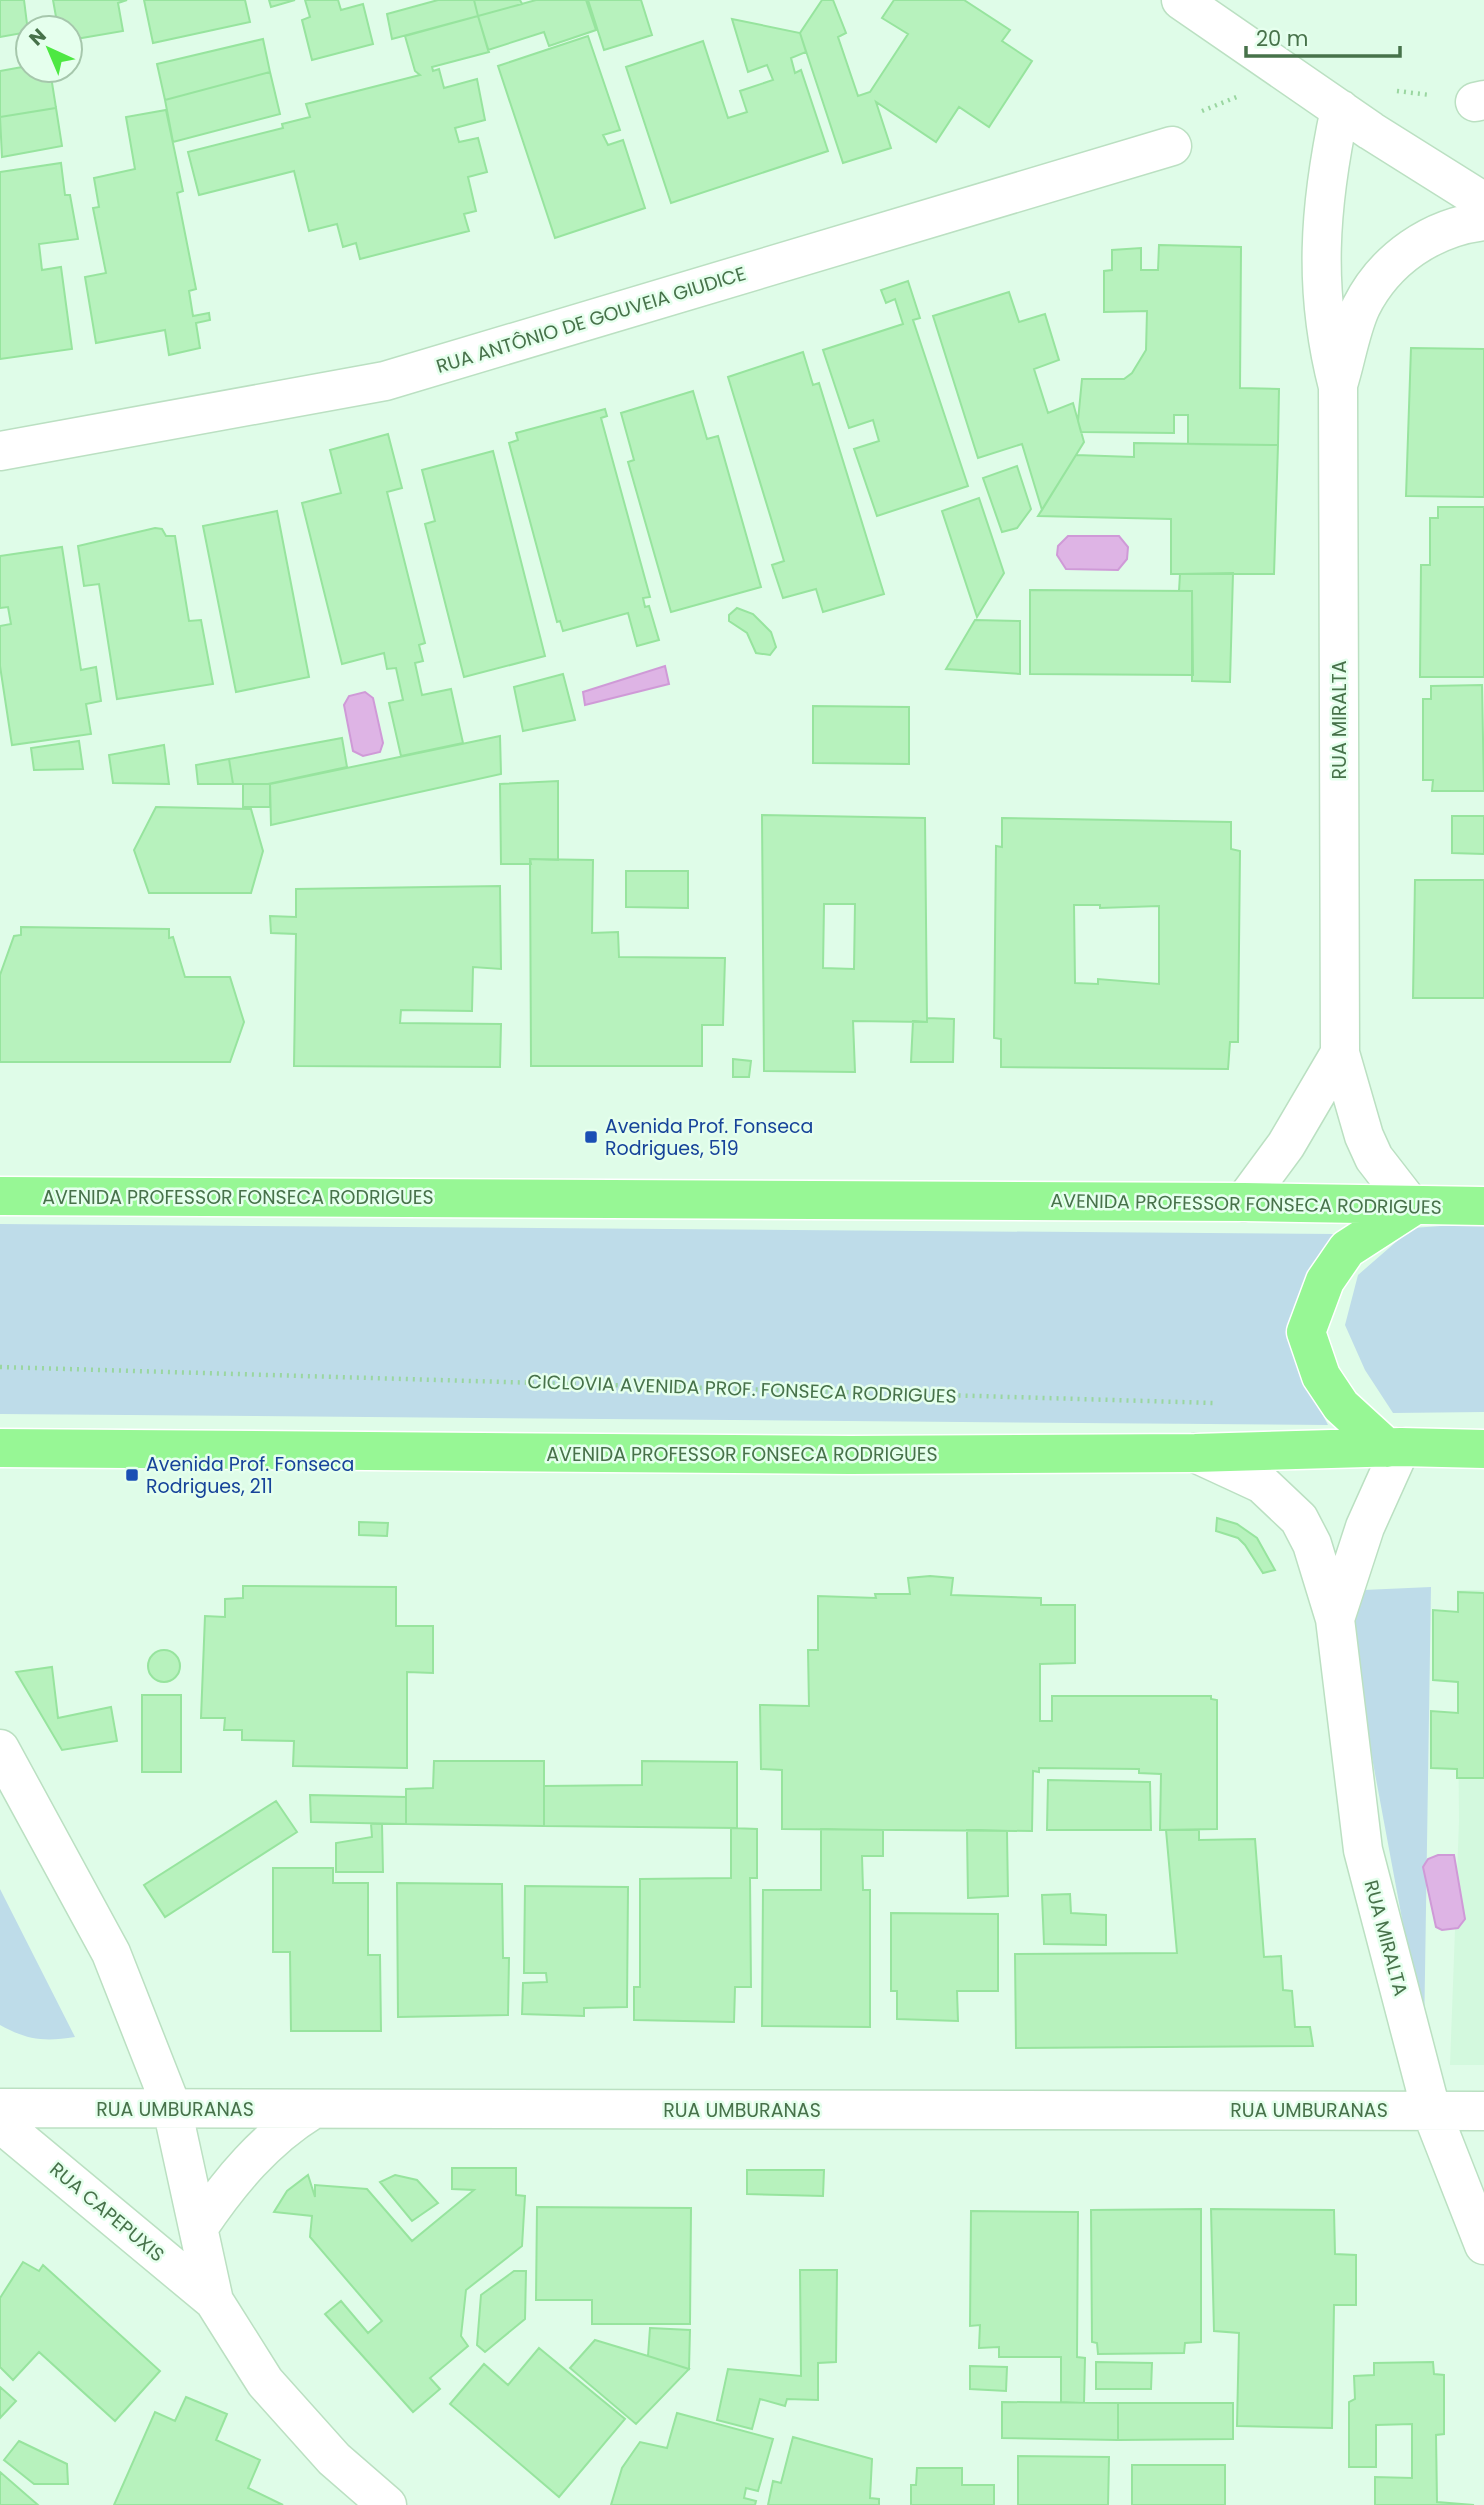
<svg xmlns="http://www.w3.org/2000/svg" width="1484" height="2505" font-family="Poppins,sans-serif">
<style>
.residential{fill:#d3f9de}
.green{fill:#bedce9}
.water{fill:#deb4e5;stroke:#cf9ad7;stroke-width:2}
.building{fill:#b7f2bd;stroke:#97e49e;stroke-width:2;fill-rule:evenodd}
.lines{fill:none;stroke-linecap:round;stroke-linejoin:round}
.minor-casing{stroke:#bbe0c2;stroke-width:41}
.highway-casing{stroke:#fff;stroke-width:41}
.path{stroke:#9ad6a0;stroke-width:4.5;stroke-dasharray:2 5;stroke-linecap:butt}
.minor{stroke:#fff;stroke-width:38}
.highway{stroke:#97f795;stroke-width:38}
.transit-dot{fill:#1a4fb4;stroke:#e5ffed;stroke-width:2.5}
.labels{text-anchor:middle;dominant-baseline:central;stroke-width:5;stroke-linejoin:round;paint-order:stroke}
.street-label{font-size:19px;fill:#47724a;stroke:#e5ffed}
.transit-label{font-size:19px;fill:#164399;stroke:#e5ffed;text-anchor:start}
</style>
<rect width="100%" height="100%" fill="#dffce8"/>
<!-- residential -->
<path class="residential" d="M1457 1590H1484V2065H1450L1459 1821Z"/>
<!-- green -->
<path class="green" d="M1484 1223V1412L1393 1413 1365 1370 1345 1325 1358 1275 1412 1228Z
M0 1224 1335 1234 1314 1268 1304 1378 1328 1425 0 1414Z
M1431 1587 1424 2037 1341 1591Z
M0 1889 75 2037C44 2042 27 2040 0 2025Z"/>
<!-- water -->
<path class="water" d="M1068 536H1119L1128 547 1127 559 1118 570 1066 569 1057 555 1058 546Z
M665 666 669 684 585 705 583 692Z
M365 692 373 698 383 743 380 752 363 756 353 751 344 705 349 696Z
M1438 1855H1454L1465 1919 1458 1928 1442 1930 1436 1927 1423 1867 1428 1859Z"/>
<!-- building -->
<path class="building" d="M0 0H24L28 32 0 37Z
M53 0H127L118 3 123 31 70 40V28H58Z
M144 0H245L250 22 153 43Z
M269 0H295L271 7Z
M305 0H338L341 10 363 4 373 44 312 60 302 20 310 17Z
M438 0H474L478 16 392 39 387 14Z
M474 0H520L522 4 478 16Z
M536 0H586L596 30 549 46 544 32 488 50 478 16Z
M588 0H641L652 35 604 50Z
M822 0H833L846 33 838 37 858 96 870 92 908 34 882 18 894 0H964L1010 30 1002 41 1032 61 989 127 959 107 936 142 876 102 891 148 843 163 800 33Z
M478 16 489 52 432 67 433 71 439 69 444 88 477 79 485 120 455 128 459 142 478 138 487 172 468 177 476 211 464 214 469 231 360 259 356 243 343 247 337 224 309 231 294 171 199 195 188 152 283 128 282 124 310 117 306 104 420 75 415 71 405 36Z
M732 19 800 33 806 52 791 58 795 73 801 70 828 151 671 203 626 67 703 41 728 118 747 112 740 91 773 80 767 65 748 72Z
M588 36 620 130 603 135 608 145 623 140 645 208 555 238 498 66Z
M263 39 270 72 165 100 157 64Z
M28 66V70H50L56 108 0 117V71Z
M270 72 280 114 173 142 165 100Z
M56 108 62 146 2 157 0 117Z
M166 110 183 191 177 193 196 289 189 291 193 316 209 313 210 320 196 323 200 348 169 355 165 330 96 343 85 277 106 273 93 208 99 207 94 178 135 169 126 117Z
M61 163 65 195H70L78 239 39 244 42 270 61 267 72 349 0 359V172Z
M1159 245 1241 247 1240 388 1279 389 1278 445 1188 444V415H1174V433L1081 432 1078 421 1082 379H1124L1132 373 1146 350 1147 311 1104 312V271L1112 270V250L1141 248V270H1158Z
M908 281 920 318 913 320 968 486 877 516 854 449 879 441 873 420 849 428 823 350 903 324 895 299 886 303 881 290Z
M1009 292 1019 322 1045 314 1059 360 1034 369 1048 413 1073 403 1084 442 1042 510 1022 444 978 458 933 316Z
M1411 348 1484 349V497L1406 496Z
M803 352 813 385 819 383 884 594 823 612 816 589 783 598 772 565 784 561 728 377Z
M693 391 707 439 718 436 761 587 671 612 628 462 634 460 621 413Z
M605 409 607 416 601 418 650 597 643 598 645 607 649 606 659 640 637 646 628 613 563 631 560 621 557 622 509 443 518 440 516 433Z
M388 434 402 488 387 492 425 643 419 645 423 661 415 663 422 695 451 689 463 743 401 756 389 703 403 700 396 668 387 669 384 653 342 664 302 503 341 493 330 450Z
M1134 443 1278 445 1274 574H1171V519L1038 516 1076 455 1134 457Z
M493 451 545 656 464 677 425 524 435 521 422 470Z
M1017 466 1031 509 1017 528 1002 532 983 478Z
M979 498 1004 573 977 617 942 511Z
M1438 507H1484V677H1420L1421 565H1430V518H1438Z
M277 511 309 677 236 692 203 526Z
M155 528 162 529 166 536H175L189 621 201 620 213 684 117 699 99 584 84 586 78 546Z
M62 547 81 670 96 667 101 701 86 704 91 734 12 745 0 666V626L11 624 8 607 0 608V556Z
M1233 573 1230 682 1192 681V591H1179L1180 574Z
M1030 590 1192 591 1193 675 1030 674Z
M737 608 753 614 771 632 776 647 770 655 756 653 747 633 729 621V615Z
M975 620 1020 621V674L946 669Z
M563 674 575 720 523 731 514 687Z
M1482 685 1484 791H1432L1433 780H1423V699H1431V686Z
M813 706 909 707V764L813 763Z
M500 736 501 774 271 825 270 784Z
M342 738 347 767 268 784H233L229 759Z
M79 741 83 769 34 770 31 748Z
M164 745 169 784 113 783 109 755Z
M229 759 233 784H198L196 765Z
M558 781V860L530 859 531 864H501L500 784Z
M243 784H270V807H243Z
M156 807 251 809 263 851 251 893H149L134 850Z
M762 815 925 818 927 1022 853 1021 855 1072 764 1071ZM824 904H855L854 969 823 968Z
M1452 816H1484V854L1452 853Z
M1002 818 1231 822V849L1240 851 1238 1042H1230L1228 1069 1001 1067V1039L994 1038 996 846 1002 847ZM1074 905H1100V908L1159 906V984L1098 979V984L1075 983Z
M530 859 593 860 592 933 618 932 619 957 725 958 723 1025H702V1066H531Z
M626 871H688V908L626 907Z
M1415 880H1484V998H1413Z
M500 886 501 969 473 967 472 1011 401 1010 400 1023 501 1024 500 1067 294 1066 296 934 271 933 270 916 296 917V889Z
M21 927 169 929V938L173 937 185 977H230L244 1022 230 1062H0V975L14 936 21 935Z
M927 1018 954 1019 953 1062H911L913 1021 927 1022Z
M733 1059 751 1061 749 1077H733Z
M1217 1518 1237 1524 1257 1538 1275 1570 1263 1573 1245 1545 1238 1538 1216 1531Z
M359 1522 388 1523 387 1536 359 1535Z
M930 1576 953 1578 951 1595 1041 1598V1605H1075V1663L1040 1664V1721H1052V1696H1211V1699L1217 1700V1829L1160 1830 1161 1774 1139 1773V1769L1039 1768V1772L1033 1771 1032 1831 782 1829V1770L761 1769 760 1705 809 1706 808 1650H818V1596L876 1598 875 1594H910L908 1578Z
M243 1586 396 1587V1626H433V1673L407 1672V1768L293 1766 294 1741 242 1740V1730H224L225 1718H201L205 1616 225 1617V1599L243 1598Z
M1458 1592 1484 1593V1778H1457V1769L1431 1768V1711L1458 1713V1682L1433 1680V1610L1458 1612Z
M148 1666a16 16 0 1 1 32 0a16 16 0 1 1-32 0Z
M52 1667 58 1718 111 1707 117 1741 62 1750 16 1672Z
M142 1695H181V1772H142Z
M434 1761H544V1826L406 1824V1789L433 1788Z
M642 1761 737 1762V1828L544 1826V1786L642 1785Z
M1048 1780 1150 1782 1151 1830H1047Z
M310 1795 406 1797V1824L311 1822Z
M276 1801 297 1832 165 1917 144 1885Z
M371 1824H382L383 1872H336V1843L372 1837Z
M731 1828 757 1829V1878H750L751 1987H735L734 2022 634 2020V1987H640V1879L731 1878Z
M821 1829 883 1830V1856H862L863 1890H870V2027L762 2026 763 1890H821Z
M967 1830 1007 1831 1008 1896 968 1898Z
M1166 1830H1199V1840L1255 1839 1264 1957 1281 1956 1283 1990 1292 1991 1295 2027H1310L1313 2046 1016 2048 1015 1954 1177 1953Z
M273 1868H333V1883H368V1955H380L381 2031H291L290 1952H273Z
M397 1883 502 1884 503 1958H509L508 2015 398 2017Z
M525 1886 628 1887 627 2007 584 2008V2016L522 2014 523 1983 547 1982 546 1973H524Z
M1070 1894 1071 1913 1106 1915V1945L1044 1944 1042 1895Z
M891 1913 998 1914V1991H957L958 2021 897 2019V1991H891Z
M452 2168H516V2195L525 2196 522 2246 466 2290 461 2336 468 2346 430 2378 440 2389 413 2412 325 2314 341 2301 368 2333 382 2321 310 2237 312 2216 274 2212 287 2191 308 2175 315 2197V2185L367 2189 412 2241 474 2190 452 2189Z
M747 2170H824L823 2196 747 2194Z
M395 2175 417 2180 438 2203 412 2221 380 2182Z
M537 2207 691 2208 690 2324H592V2300H536Z
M1201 2209V2342L1185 2343 1184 2353 1098 2354 1097 2343 1092 2342 1091 2210Z
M1211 2209 1334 2210 1335 2254 1356 2255V2305H1334L1332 2428 1237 2426 1239 2333 1214 2331Z
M971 2211 1078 2212 1077 2357 1085 2358 1084 2403 1061 2402V2357H999V2347L979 2348 980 2325 970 2326Z
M23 2262 39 2271 43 2265 160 2371 115 2421 39 2352 13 2380 0 2367V2298Z
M800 2270H837L836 2362 818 2363V2400L787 2399 785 2406 760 2399 752 2429 717 2420 728 2369 801 2376Z
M514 2271H526L525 2319 485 2352 477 2345 481 2295Z
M650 2328 690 2330 689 2369 648 2356Z
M595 2340 648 2356 689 2369 636 2424 570 2368Z
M539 2348 625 2419 559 2497 450 2404 484 2364 508 2385Z
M1096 2362 1152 2363 1151 2389H1096Z
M1433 2362 1434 2374 1444 2375V2434L1436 2435 1437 2502 1474 2505H1375V2477L1412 2478V2424L1376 2425V2467H1349V2402L1355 2399 1354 2376 1374 2375V2363Z
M970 2366 1007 2367 1006 2391 970 2389Z
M0 2387 16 2401 0 2418Z
M186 2397 227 2414 216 2440 260 2460 248 2488 283 2505H114L155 2412 175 2421Z
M1002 2402 1118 2403V2440L1002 2438Z
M1118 2403H1233V2439L1118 2440Z
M677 2413 773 2439 758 2491 746 2488 744 2498 756 2501 755 2505H611L622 2468 640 2442 667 2448Z
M793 2437 872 2459 870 2498 879 2499V2505H768L773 2481 781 2483Z
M19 2441 67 2464 68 2484H34L4 2460Z
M1018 2456 1109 2457 1108 2505H1018Z
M1132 2465H1225V2505H1132Z
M917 2468H962V2485H994V2505H911V2485H916Z
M0 2472 38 2505H0Z"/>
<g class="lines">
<!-- minor casing -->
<g class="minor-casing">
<path id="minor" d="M1181 0 1371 131 1484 202
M1475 102 1484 100
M1340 109C1319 207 1313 290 1338 387L1340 1053 1364 1136 1374 1158 1412 1207
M1338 385C1346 360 1350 331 1361 307 1385 259 1432 227 1484 221
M0 451 385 381 1172 146
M1244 1202 1286 1145 1340 1053
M1195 1453 1262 1484 1299 1519 1312 1544 1335 1619 1363 1850 1431 2110 1484 2245
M1335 1619 1365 1527 1401 1447
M0 1749 111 1953 172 2108 214 2301
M0 2108 1484 2111
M0 2123 214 2301 265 2382 334 2459 387 2505
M199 2227C230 2181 265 2139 312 2110"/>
</g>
<!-- highway casing -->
<g class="highway-casing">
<path id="highway" d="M0 1196 1244 1202 1484 1206
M0 1448 850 1455 1195 1453 1401 1447 1484 1449
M1387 1448 1341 1406 1321 1376 1306 1332 1325 1281 1347 1249 1412 1207"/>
</g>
<!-- path -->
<path class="path" d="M1397 91 1430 95
M1202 111 1239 96
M0 1367 1214 1403"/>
<!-- minor -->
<use href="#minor" class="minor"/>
<!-- highway -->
<use href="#highway" class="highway"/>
</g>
<!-- markers -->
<g class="transit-dot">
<rect x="584" y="1130" width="14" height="14" rx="3.5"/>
<rect x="125" y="1468" width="14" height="14" rx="3.5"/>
</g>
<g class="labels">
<!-- street labels -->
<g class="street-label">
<text transform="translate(591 320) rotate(-17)">RUA ANTÔNIO DE GOUVEIA GIUDICE</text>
<text transform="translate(1339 720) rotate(-90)">RUA MIRALTA</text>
<text x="238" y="1197">AVENIDA PROFESSOR FONSECA RODRIGUES</text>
<text transform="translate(1246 1204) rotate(1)">AVENIDA PROFESSOR FONSECA RODRIGUES</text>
<text transform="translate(742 1389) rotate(2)">CICLOVIA AVENIDA PROF. FONSECA RODRIGUES</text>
<text x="742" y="1454">AVENIDA PROFESSOR FONSECA RODRIGUES</text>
<text transform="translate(1386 1938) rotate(75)">RUA MIRALTA</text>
<text x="175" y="2109">RUA UMBURANAS</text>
<text x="742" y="2110">RUA UMBURANAS</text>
<text x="1309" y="2110">RUA UMBURANAS</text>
<text transform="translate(107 2212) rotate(40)">RUA CAPEPUXIS</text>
</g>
<!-- transit labels -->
<g class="transit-label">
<text x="605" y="1126">Avenida Prof. Fonseca<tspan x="605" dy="22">Rodrigues, 519</tspan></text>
<text x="146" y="1464">Avenida Prof. Fonseca<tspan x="146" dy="22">Rodrigues, 211</tspan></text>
</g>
</g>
<!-- north arrow -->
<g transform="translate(49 49) rotate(316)"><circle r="33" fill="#e5ffed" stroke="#a6c7ac" stroke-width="2"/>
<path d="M0-5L12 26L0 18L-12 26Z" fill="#4de842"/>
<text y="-10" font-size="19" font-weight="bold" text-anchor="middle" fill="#47724a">N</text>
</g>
<!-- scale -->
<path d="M1246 46v10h154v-10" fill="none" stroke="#47724a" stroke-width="3.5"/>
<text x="1256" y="46" font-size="21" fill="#47724a" stroke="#e5ffed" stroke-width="5" paint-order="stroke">20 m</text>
</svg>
